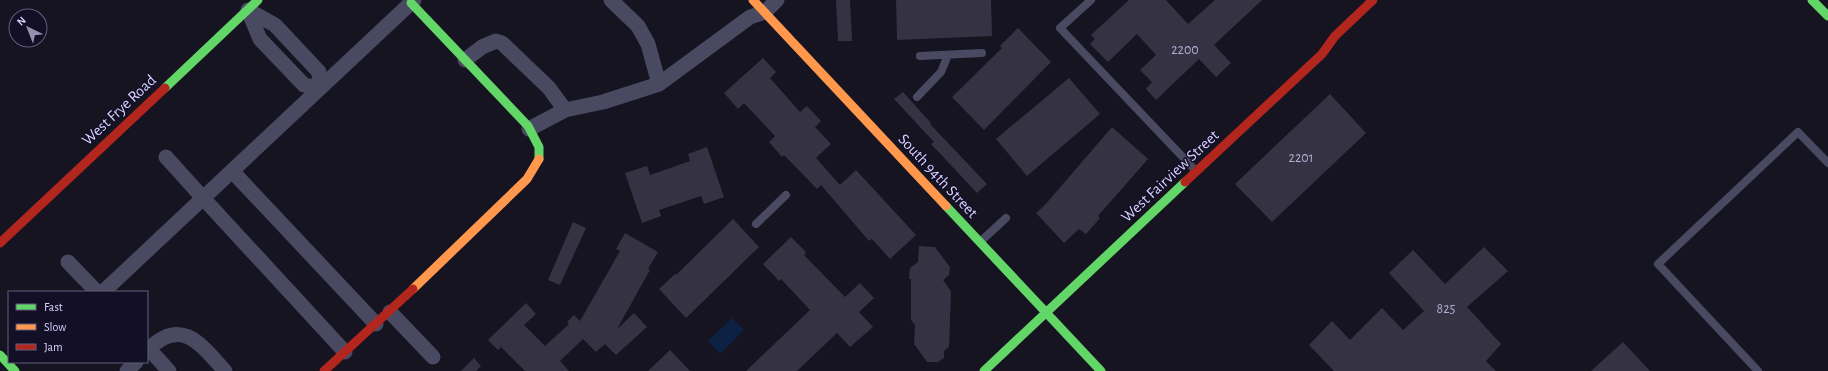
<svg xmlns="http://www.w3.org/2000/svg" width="1828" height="371" font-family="'Alegreya Sans',sans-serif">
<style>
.water{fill:#0d2144}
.building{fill:#343243}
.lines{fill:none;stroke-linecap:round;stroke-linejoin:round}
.lane{stroke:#4a4962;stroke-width:8}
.street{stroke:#4a4962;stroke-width:15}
.fast{stroke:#63d668;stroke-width:9}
.slow{stroke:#ff974d;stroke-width:9}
.jam{stroke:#b3261e;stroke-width:9}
.labels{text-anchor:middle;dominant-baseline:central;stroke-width:3;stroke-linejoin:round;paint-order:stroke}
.number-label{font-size:14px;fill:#b0acd0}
.street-label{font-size:16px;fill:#d9d4ff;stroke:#130f26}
</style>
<rect width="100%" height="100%" fill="#161421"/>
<!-- water -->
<path class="water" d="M732 318 744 330 720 354 708 341Z"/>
<!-- building -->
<path class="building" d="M836 0H850L852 41H838Z
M896 0H991L992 36 897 40Z
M1129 0H1166L1188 24 1215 0H1262L1214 45 1231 63 1216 77 1199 59 1156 100 1146 89 1152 82 1140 70 1156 55 1137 34 1108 62 1090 44 1095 39 1091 35Z
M1018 28 1051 62 984 130 952 97 1002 48 1000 46Z
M763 58 776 72 770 78 800 112 807 106 821 121 815 127 831 144 816 158 840 185 856 170 916 235 890 259 872 239 869 241 821 185 817 189 784 155 782 157 769 142 775 136 744 103 738 109 724 93Z
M1069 78 1100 114 1027 176 996 139Z
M903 92 931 123 930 124 987 184 977 193 931 144 934 142 894 99Z
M1330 94 1366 133 1272 222 1235 184Z
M1112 127 1148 159 1098 216 1100 218 1086 234 1079 229 1064 243 1036 213 1044 206Z
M707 147 724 197 704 204 701 196 659 210 661 216 642 223 625 173 647 166 650 175 690 161 688 154Z
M733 219 759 247 686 318 659 289 675 274 676 275Z
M573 222 586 228 560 285 548 280Z
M625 233 658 252 648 269 650 270 617 329 634 313 647 327 616 355 605 344 596 352 583 339 560 361 569 371H525L501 347 498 350 488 340 526 303 536 314 524 325 545 346 569 324 567 322 574 315 580 321 620 251 616 249Z
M791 237 806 252 804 255 845 297 860 283 874 298 859 312 873 327 850 347 837 333 797 371H746L810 310 781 279 779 281 763 264Z
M919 246 935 247 950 267 949 275 943 280 951 291 949 347 944 351V358L938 362H927L914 344 915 325 911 320V279H909L910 268 918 262Z
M1484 247 1508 271 1467 307 1501 344 1486 361 1496 371H1334L1309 345 1332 321 1350 340 1382 308 1403 330 1424 311 1389 273 1413 250 1445 284Z
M1623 342 1650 371H1591Z
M670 350 690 371H648Z
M474 358 481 366 476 371H461Z"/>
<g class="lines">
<!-- lane -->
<path class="lane" d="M1091 0 1060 28 1196 171
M920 56 982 53
M917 97 941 72 948 55
M756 224 786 195
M980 242 1006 218
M1758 371 1658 264 1798 132 1828 163"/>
<!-- street -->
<path class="street" d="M611 0 638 26 648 44 659 84 750 17 765 12 777 0
M248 10 275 25 319 72 320 88 304 85 260 39Z
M465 60 482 47 496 41 502 43 549 88 565 110 529 129
M565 110 603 102 659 84
M166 157 203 198 345 352
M232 171 376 324
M68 262 97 292
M103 292 414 0
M390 312 433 357
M127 371 136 362
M169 371 149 349C182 316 202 346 225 371"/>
<!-- fast -->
<path class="fast" d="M1812 0 1828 16
M411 3 528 126 539 147V159
M165 88 258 0
M946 206 1101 371
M0 355 15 371
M984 371 1185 182"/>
<!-- slow -->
<path class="slow" d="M753 0 946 206
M413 289 527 179 539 159"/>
<!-- jam -->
<path class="jam" d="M1185 182 1322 54 1335 36 1373 0
M0 243 165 88
M324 371 413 289"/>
</g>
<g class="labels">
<!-- number labels -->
<g class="number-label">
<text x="1185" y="50">2200</text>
<text x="1301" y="158">2201</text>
<text x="1446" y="309">825</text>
</g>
<!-- street labels -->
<g class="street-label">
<text transform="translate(119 110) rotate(-43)">West Frye Road</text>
<text transform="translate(938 176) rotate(47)">South 94th Street</text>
<text transform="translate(1170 176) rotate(-43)">West Fairview Street</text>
</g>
</g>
<!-- legend -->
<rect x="8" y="291" width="140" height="72" fill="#130f26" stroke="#625e7d"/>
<rect x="16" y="304" width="20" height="6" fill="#63d668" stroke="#625e7d"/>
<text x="44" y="311" font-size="12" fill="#d9d4ff">Fast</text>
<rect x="16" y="324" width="20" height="6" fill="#ff974d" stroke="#625e7d"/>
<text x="44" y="331" font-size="12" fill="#d9d4ff">Slow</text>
<rect x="16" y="344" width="20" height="6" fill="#b3261e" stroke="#625e7d"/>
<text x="44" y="351" font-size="12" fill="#d9d4ff">Jam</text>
<!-- north arrow -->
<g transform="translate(28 28) rotate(317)"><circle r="19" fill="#130f26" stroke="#625e7d"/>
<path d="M0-3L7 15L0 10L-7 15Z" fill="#9591b1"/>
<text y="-6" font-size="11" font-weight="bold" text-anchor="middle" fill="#d9d4ff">N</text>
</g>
</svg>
